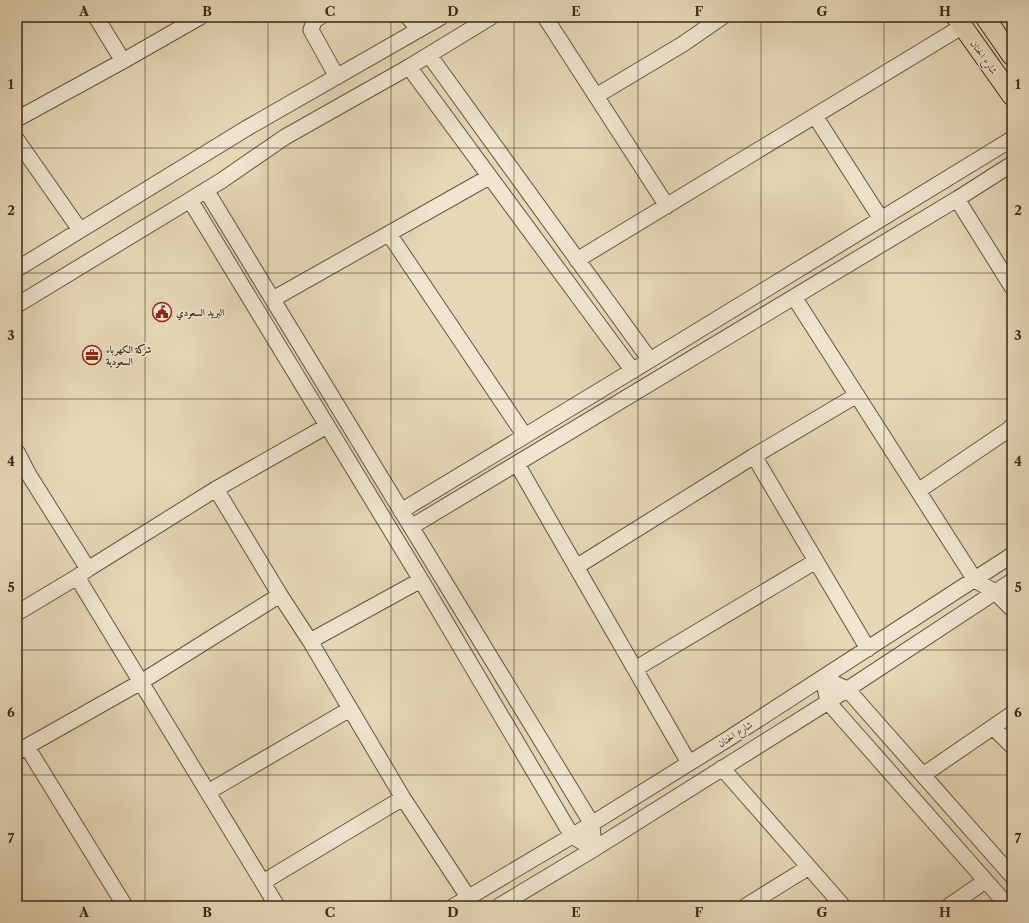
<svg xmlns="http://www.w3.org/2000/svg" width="1029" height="923" font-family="'Libre Caslon Text',Amiri,serif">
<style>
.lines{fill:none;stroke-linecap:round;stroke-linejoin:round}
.minor-casing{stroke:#64543e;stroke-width:17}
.major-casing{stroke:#382916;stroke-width:21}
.minor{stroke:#efe5d0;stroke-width:15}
.major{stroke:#e6d7b6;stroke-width:19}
.grid{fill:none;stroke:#382916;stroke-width:1;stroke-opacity:0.55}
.labels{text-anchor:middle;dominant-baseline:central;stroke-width:3;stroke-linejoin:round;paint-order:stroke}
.street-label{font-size:10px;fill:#382916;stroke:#efe5d0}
.poi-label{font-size:10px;font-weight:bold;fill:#382916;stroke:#efe5d0;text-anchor:start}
.neatline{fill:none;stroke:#382916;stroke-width:1.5}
.grid-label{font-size:13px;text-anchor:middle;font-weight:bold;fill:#382916}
</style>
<rect width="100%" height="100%" fill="#e6d7b6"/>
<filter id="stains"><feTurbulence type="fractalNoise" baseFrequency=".005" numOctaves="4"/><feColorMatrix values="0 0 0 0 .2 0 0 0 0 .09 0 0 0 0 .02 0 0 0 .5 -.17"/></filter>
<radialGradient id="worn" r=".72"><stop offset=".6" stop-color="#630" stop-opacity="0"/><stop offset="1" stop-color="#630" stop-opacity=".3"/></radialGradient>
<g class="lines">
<!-- minor casing -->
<g class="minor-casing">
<path id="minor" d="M96 17 123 61
M320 17 314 21 311 30 337 77
M408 17 419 30
M545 17 667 206
M429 55 650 360
M409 67 633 371
M596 96 683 44 722 17
M815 116 881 219
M17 119 123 61 200 17
M17 140 80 230
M206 190 592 824 594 849
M957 199 1012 287
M190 200 421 580 572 836 594 849
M389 234 525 436
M577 260 963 26
M17 269 247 128 441 17
M794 297 975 580 995 592 1012 609
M273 299 489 177
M17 305 190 200 221 181 285 137 409 67 491 17
M17 452 29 475 88 569
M754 456 868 649
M517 464 689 763
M216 489 280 595 310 641 403 798 468 897
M918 491 1008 430 1012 426
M401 511 650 360 1012 139
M411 527 957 199 1012 164
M576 567 754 456 857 395
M77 577 277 906
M17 613 77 577 88 569 216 489 327 426
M310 641 421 580
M635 669 816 561
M823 678 828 702 1008 906
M823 678 847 689 1012 876
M993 727 1012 746
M27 747 125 906
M17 752 141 682 280 595
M722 768 843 906
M923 775 1012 714
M208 792 350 709
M263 882 403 798
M454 906 572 836 728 739 1012 555
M499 906 594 849 828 702 1012 581
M746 906 809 867
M949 906 978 886"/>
</g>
<!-- major casing -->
<g class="major-casing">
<path id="major" d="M956 17 1012 96
M985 17 1012 56"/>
</g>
<!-- minor -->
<use href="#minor" class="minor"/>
<!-- major -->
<use href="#major" class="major"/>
</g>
<!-- grid -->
<path class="grid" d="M145 17V906M268 17V906M391 17V906M514 17V906M638 17V906M761 17V906M884 17V906M17 148H1012M17 273H1012M17 399H1012M17 524H1012M17 650H1012M17 775H1012"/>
<!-- icons -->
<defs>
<g id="civic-ring" transform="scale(1)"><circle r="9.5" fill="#efe5d0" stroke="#8f2418" stroke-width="1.5"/><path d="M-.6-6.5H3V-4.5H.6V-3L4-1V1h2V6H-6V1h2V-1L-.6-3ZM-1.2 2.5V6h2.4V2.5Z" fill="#8f2418"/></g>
<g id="office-ring" transform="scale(1)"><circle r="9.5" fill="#efe5d0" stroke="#8f2418" stroke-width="1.5"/><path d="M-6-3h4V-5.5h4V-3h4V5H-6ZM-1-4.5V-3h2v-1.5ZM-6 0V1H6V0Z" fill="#8f2418"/></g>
</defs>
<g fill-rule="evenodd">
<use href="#civic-ring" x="162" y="312"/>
<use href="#office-ring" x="92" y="355"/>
</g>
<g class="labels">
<!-- street labels -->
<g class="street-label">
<text transform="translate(984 57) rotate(55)">شارع الحنان</text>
<text transform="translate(735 734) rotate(-33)">شارع الحنان</text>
</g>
<!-- poi labels -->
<g class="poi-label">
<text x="176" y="312">البريد السعودي</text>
<text x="106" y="349">شركة الكهرباء<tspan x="106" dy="12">السعودية</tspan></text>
</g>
</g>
<!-- margin -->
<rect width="1029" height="923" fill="none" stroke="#e6d7b6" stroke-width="44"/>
<rect x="22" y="22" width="985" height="879" class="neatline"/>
<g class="grid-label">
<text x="84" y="16">A</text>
<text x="207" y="16">B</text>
<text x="330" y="16">C</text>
<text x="453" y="16">D</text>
<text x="576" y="16">E</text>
<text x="699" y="16">F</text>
<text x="822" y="16">G</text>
<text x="945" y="16">H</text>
<text x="11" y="89">1</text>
<text x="1018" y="89">1</text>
<text x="11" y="215">2</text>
<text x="1018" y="215">2</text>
<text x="11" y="340">3</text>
<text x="1018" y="340">3</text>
<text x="11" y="466">4</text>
<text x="1018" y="466">4</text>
<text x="11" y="592">5</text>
<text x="1018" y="592">5</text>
<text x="11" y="717">6</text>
<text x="1018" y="717">6</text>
<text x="11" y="843">7</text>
<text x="1018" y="843">7</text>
<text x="84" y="917">A</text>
<text x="207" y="917">B</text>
<text x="330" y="917">C</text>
<text x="453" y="917">D</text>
<text x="576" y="917">E</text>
<text x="699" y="917">F</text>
<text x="822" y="917">G</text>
<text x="945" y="917">H</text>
</g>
<rect width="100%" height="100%" filter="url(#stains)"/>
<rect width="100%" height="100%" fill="url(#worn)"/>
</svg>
